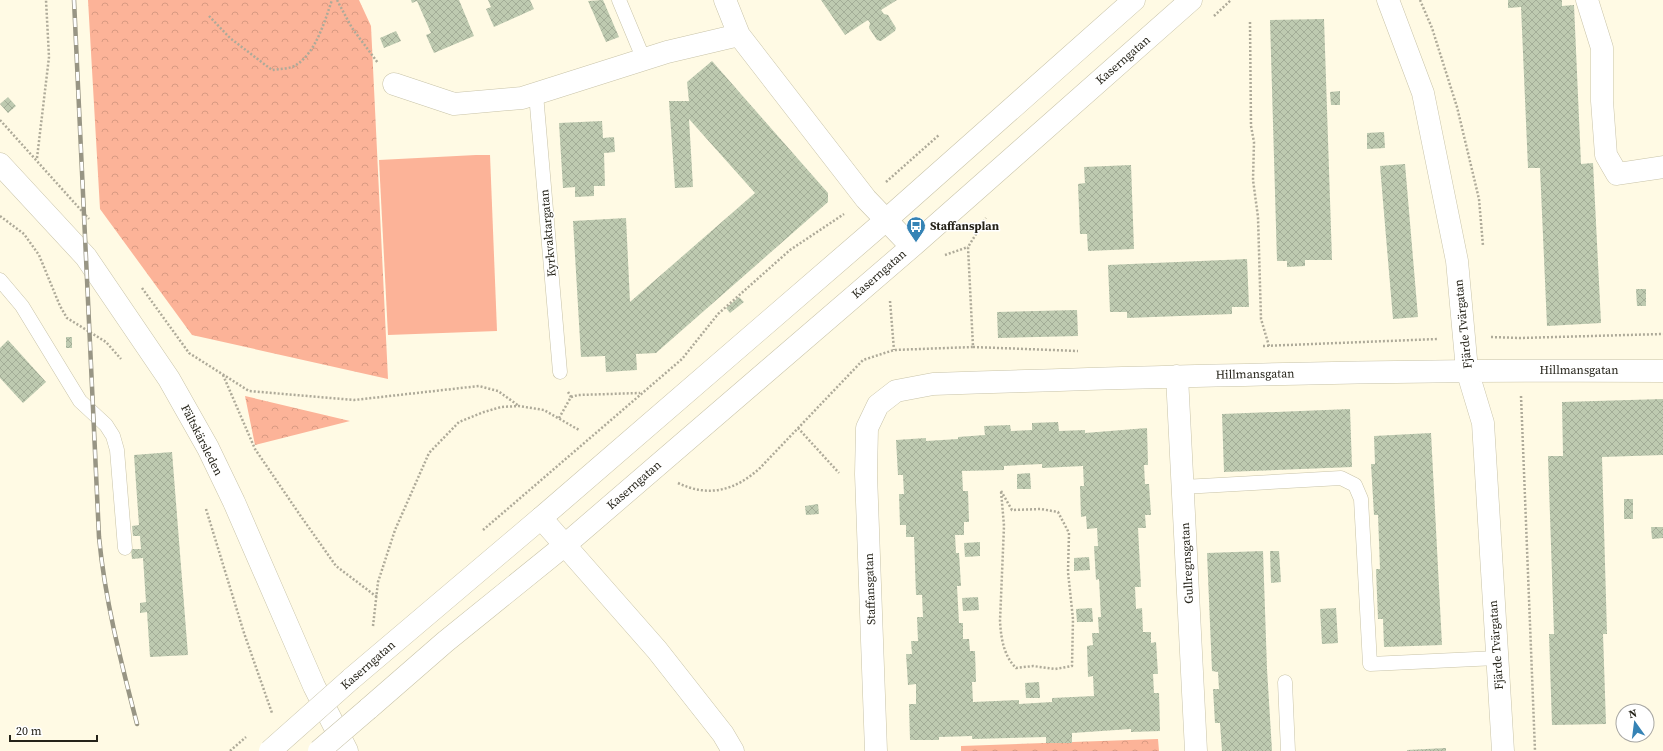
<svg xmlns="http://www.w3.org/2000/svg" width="1663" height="751" font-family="'Source Serif 4',serif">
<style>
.park{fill:url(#park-crowns)}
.garden{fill:#fcb398}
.building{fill:url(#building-cross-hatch);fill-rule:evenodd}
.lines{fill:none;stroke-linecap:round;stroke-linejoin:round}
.service-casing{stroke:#c8c3a8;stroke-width:15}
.minor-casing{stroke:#c8c3a8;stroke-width:23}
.tertiary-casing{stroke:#c8c3a8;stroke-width:23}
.secondary-casing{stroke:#c8c3a8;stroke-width:23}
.path{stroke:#aeaa99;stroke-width:2.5;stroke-dasharray:2 2;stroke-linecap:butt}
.service{stroke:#fff;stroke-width:14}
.minor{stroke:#fff;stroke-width:22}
.tertiary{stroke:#fff;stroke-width:22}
.secondary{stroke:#fff;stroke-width:22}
.rail-casing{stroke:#989584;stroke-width:4.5}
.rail{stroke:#fff;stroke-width:3;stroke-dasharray:9;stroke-linecap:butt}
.secondary-bridge-casing{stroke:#c8c3a8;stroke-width:23;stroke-linecap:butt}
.path-bridge{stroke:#aeaa99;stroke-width:2.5;stroke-dasharray:2 2;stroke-linecap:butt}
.secondary-bridge{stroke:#fff;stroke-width:22}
.labels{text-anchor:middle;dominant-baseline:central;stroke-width:3;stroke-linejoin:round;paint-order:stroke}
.street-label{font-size:12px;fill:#252319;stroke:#fff}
.poi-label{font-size:12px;font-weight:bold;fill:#252319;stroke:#fff;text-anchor:start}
</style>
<defs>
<pattern id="park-crowns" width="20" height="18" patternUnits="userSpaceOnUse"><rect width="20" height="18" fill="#fcb398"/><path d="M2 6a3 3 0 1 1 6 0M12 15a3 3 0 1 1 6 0" fill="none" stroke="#d89a82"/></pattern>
<pattern id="building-cross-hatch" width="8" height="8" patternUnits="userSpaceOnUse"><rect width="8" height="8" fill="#becab0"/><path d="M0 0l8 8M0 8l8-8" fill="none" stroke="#a3ad97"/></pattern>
</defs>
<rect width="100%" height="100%" fill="#fffae4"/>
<!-- park -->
<path class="park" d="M88 0H359L371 26 388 379 192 335 100 209Z
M245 396 350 421 255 445Z
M1158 739 1159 751H961V746Z"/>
<!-- garden -->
<path class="garden" d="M476 155H490L497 331 388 335 379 160Z"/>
<!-- building -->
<path class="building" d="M411 0H459L474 36 434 53 426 35 431 33 417 1 412 3Z
M488 0H530L534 9 494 27 486 9 491 7Z
M603 0 619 37 606 42 588 1Z
M821 0H897L881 10 884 14 888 15 896 28 895 31 881 41 877 40 869 28 870 23 868 20 845 35Z
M1508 0H1562V6L1574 5 1581 164 1593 163 1601 323 1547 326 1540 168H1528L1521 7 1508 8Z
M1324 19 1332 260H1305V266L1287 267V261H1277L1270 20Z
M396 31 401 41 384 48 380 38Z
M712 61 828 193V202L656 353 636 354 637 370 606 372 605 356 581 357 573 221 626 218 630 302 755 193 689 119 693 187 675 188 669 101H689L687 82Z
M1340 91V105H1331L1330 92Z
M8 97 16 106 8 113 0 104Z
M602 121 603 138 614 137 615 152 604 153 605 186H594V196L575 197V187L563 188 559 123Z
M1384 132 1385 148 1367 149V133Z
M1405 164 1418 317 1393 319 1380 166Z
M1131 165 1134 249 1088 251 1087 234H1080L1078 184 1085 183 1084 167Z
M1247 259 1249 307H1232V314L1127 318V312H1110L1108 265Z
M1636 289H1646V306H1637Z
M739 297 744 302 730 313 726 308Z
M1077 310 1078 336 998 338 997 312Z
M66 337H72V348H66Z
M8 340 46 382 23 403 0 378V348Z
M1663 399V455L1602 457 1607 634H1603L1606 724 1552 725 1549 634H1554L1548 456H1563L1562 402Z
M1350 409 1352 467 1224 472 1222 414Z
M1058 422 1059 431 1085 430V433L1147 428 1148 465H1144L1145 484H1149L1151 515H1145L1146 528H1138L1141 587H1135L1136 609 1142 608 1143 632H1151V643L1156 642 1158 674H1153L1154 693H1159L1160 731 1131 732V729L1072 733V743H1046V737L972 739V736L939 737V740H910L909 704H916V684L908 685 906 654H912L911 641H918L917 617H923L922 595H916L914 537H906V525H900L899 494H904L903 475H898L896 440 926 438V441L958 439V437L985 435 984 426 1010 425 1011 431 1032 430V423ZM1042 464V468L1083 466 1084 486H1080L1081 517 1086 516 1087 529 1097 528 1098 546H1094L1096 580 1099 579 1101 617H1098L1099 633H1092L1093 645 1087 646 1088 677 1093 676 1094 696 1052 698V702L1019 704V700L973 702 972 682H976L975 651H970L969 639H963V623H959L957 586H961L959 553H956L955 535H964V522H969L968 491H963L962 471 1004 470V466Z
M1431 433 1442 645 1384 647 1383 619H1378L1376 569H1380L1378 515H1374L1371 464H1375L1374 436Z
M172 452 188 655 150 657 147 612 140 613V603L146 602 143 558 132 559 131 549H141L140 536H133L132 526 139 525 134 455Z
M1030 473 1031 489H1017V474Z
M1624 499H1633V519H1624Z
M818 504 819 514 806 515 805 506Z
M1651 527H1663V538L1652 539Z
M980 542V556L965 557 964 543Z
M1263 551 1267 669 1272 751H1222L1220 723H1215L1213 689H1219L1218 672 1212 671 1207 553Z
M1270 551H1279L1281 582 1271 583Z
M1089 557 1090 570 1074 571V558Z
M978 597 979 610 963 611 962 598Z
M1092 608 1093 622H1077L1076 609Z
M1336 608 1338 643 1322 644 1320 609Z
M1039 682 1040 698H1026L1025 683Z
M1446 748V751H1407V750Z"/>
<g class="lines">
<!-- service casing -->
<g class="service-casing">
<path id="service" d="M619 0 644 60
M536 94 560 372
M0 280 22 306 80 401 106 425 113 436 117 450 125 548
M1183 487 1341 478 1355 485 1361 499 1370 664 1497 658
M1285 682 1288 751"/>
</g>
<!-- minor casing -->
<g class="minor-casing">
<path id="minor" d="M725 0 739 35 866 199 911 246
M1388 0 1423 93 1457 261 1467 370 1483 423 1503 751
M1587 0 1602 48V101L1606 155 1617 174 1663 167
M394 84 454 104 522 98 667 52 739 35
M1177 376 1196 751
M876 751 866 474 867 428 878 405 896 391 933 384C1176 376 1419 369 1663 371"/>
</g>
<!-- tertiary casing -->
<g class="tertiary-casing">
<path id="tertiary" d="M541 518 886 220 1134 0
M565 545 916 243 1191 0"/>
</g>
<!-- secondary casing -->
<g class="secondary-casing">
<path id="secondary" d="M0 164 86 257 169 379 208 448 234 502 314 686 347 751
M351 679 541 518 657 650 723 734 733 751
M368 709 445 642 565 545"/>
</g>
<!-- path -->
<path class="path" d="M337 0 352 28 378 63
M1420 0 1432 28 1457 107 1479 199 1483 246
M209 16 230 38 272 70C279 69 290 69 296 65 316 53 325 20 332 0
M1214 16 1231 0
M1250 22 1251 126 1254 142 1253 180 1258 217 1261 319 1269 346
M0 120 89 219
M37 158 49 57 46 0
M886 182 939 135
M0 216 24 234 39 255 60 306 67 318 106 342 121 359
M945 255 968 247
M142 288 189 353 249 391 354 400 479 386 498 391 519 406
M890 301 894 350
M1491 337 1520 338 1663 334
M1263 346 1438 339
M973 347 1078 351
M223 375 255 449 300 515 336 566 377 597
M1521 396 1535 751
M571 397 578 395 640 393
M559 418 571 397 568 392
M798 428 839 473
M678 483C709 498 736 490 760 468L863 360 894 350 973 347 968 247 986 218
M1001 491 1012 510 1041 509 1058 512 1069 533 1068 572 1073 619 1072 666 1055 669 1033 666 1016 668C1004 656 1001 639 1000 621L1004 526Z
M206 509 244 633 272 713
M483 530 682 359 718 314 790 250 844 214
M373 626 378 582 395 530 429 453 459 422 484 412 501 407 519 406 544 410 579 430"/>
<!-- service -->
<use href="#service" class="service"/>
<!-- minor -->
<use href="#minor" class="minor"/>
<!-- tertiary -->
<use href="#tertiary" class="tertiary"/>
<!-- secondary -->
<use href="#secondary" class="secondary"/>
<!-- rail casing -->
<g class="rail-casing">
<path id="rail" d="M74 0 99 537C105 601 121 662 137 724"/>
</g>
<!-- rail -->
<use href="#rail" class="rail"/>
<!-- secondary-bridge casing -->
<g class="secondary-bridge-casing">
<path id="secondary-bridge" d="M270 751 351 679
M319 751 368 709"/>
</g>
<!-- path-bridge -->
<path class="path-bridge" d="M230 751 246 737"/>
<!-- secondary-bridge -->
<use href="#secondary-bridge" class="secondary-bridge"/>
</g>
<!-- icons -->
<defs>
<g id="bus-pin" transform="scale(1)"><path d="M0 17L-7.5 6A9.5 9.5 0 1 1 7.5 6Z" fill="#3583b5" stroke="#fff"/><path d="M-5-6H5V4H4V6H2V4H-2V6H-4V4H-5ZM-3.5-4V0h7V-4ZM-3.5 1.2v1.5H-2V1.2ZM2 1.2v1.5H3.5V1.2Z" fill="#fff"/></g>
</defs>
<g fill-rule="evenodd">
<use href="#bus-pin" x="916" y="226"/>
</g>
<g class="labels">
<!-- street labels -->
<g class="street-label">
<text transform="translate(1123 60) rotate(-41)">Kaserngatan</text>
<text transform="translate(548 233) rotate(-95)">Kyrkvaktargatan</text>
<text transform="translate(879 274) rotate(-41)">Kaserngatan</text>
<text transform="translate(1463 324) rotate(-96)">Fjärde Tvärgatan</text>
<text x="1579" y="370">Hillmansgatan</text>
<text transform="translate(1255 374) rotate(-1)">Hillmansgatan</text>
<text transform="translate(202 440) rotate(63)">Fältskärsleden</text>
<text transform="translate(634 485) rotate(-41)">Kaserngatan</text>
<text transform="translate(1187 563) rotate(-93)">Gullregnsgatan</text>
<text transform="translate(870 589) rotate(-92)">Staffansgatan</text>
<text transform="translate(1496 645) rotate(-94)">Fjärde Tvärgatan</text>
<text transform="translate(368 665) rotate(-41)">Kaserngatan</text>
</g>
<!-- poi labels -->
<g class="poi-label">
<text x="930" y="226">Staffansplan</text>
</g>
</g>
<!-- north arrow -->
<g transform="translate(1635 723) rotate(346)"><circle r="19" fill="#ffffff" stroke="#a8a7a3"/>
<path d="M0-3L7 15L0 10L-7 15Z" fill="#3583b5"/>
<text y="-6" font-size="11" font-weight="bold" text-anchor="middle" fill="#252319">N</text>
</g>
<!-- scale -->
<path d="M10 735v6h87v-6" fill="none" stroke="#252319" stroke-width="2"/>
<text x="16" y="735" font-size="12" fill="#252319" stroke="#ffffff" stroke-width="3" paint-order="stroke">20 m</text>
</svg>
